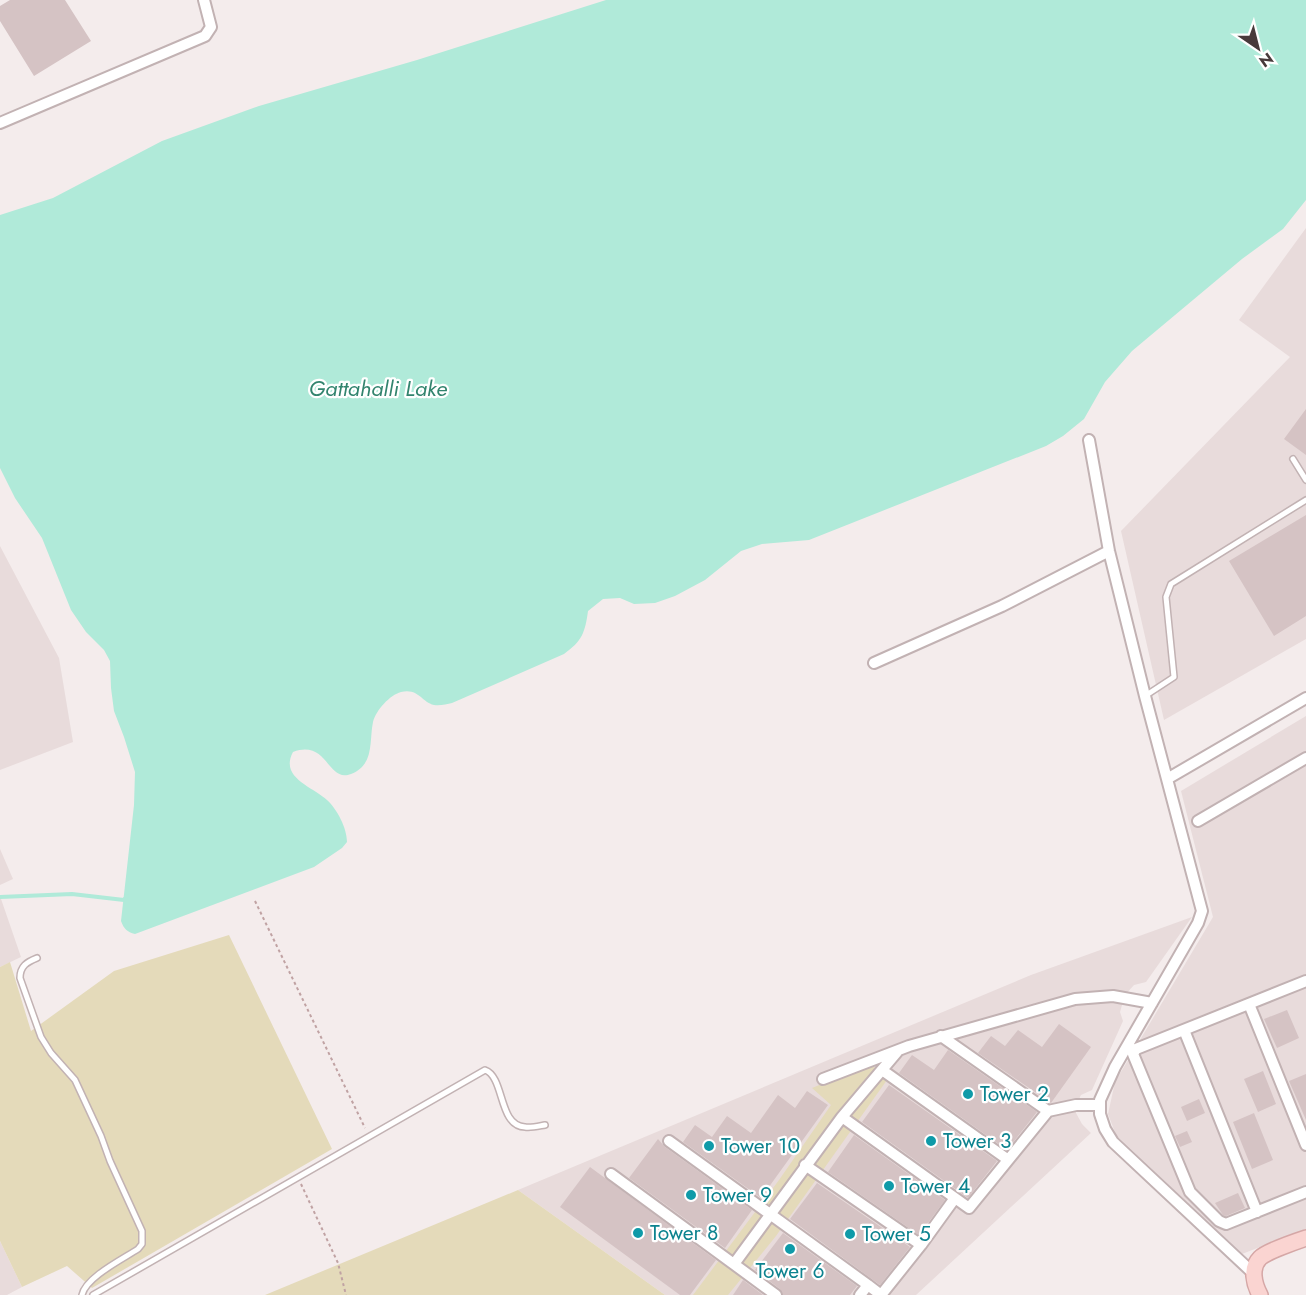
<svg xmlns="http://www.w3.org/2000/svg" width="1306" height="1295" font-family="Jost,sans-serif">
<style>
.residential{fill:#e8dbdb}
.green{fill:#e4daba}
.water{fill:#b0ead9}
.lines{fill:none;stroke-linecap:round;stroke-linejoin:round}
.stream{stroke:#b0ead9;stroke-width:4}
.building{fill:#d5c3c4}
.lane-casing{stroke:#c2b2b3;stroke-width:8}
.street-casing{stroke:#c2b2b3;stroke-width:14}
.secondary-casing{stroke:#d5a7a6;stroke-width:18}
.path{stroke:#c0a2a3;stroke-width:2;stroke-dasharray:3 3;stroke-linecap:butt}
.lane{stroke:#fff;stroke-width:5}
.street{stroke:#fff;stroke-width:10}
.secondary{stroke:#fad4d1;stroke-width:15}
.culture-dot{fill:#0f9aa8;stroke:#fff;stroke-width:2}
.labels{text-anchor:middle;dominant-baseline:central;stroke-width:4.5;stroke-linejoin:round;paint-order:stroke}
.culture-label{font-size:21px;fill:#0d838f;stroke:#fff;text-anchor:start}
.water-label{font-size:22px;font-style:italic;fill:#32846e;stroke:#fff}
</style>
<rect width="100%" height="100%" fill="#f4ecec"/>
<!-- residential -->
<path class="residential" d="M1306 228V639L1164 720 1121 531 1290 357 1239 320Z
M0 546 59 658 73 742 0 770Z
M1306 716V1229L1242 1254 1116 1135 1108 1114 1115 1082 1213 917 1181 791Z
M0 849 13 879 0 885Z
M0 896 21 957 0 967Z
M1192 917 1146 982 1134 985 1125 995 1120 1012 1123 1021 1092 1090 1081 1095 1076 1105V1113L1082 1124 1091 1133 916 1295H665L518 1190 1031 975Z
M0 1241 22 1287 7 1295H0Z"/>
<!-- green -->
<path class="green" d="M229 935 332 1149 92 1288 67 1266 22 1287 0 1241V967L10 962 31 1031 114 971Z
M871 1064 887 1080 776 1236 728 1295H693L779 1180 831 1105 812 1088Z
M518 1190 665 1295H265Z"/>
<!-- water -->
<path class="water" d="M606 0H1306V200L1283 229 1242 259 1132 351 1105 382 1084 419 1063 436 1046 446 809 540 762 544 741 551 705 580 675 596 655 603 634 604 620 598 603 599 588 611C585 633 582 641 564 654L452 703C447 704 440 706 434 705 421 702 419 688 401 692 390 695 376 710 373 722 369 740 375 765 351 774 327 783 328 739 293 752 279 778 314 787 327 800 337 809 347 828 347 842L342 848 314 867 135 934C127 932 124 929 121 921L134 805 135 772 124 737 114 711 111 688 110 661 104 650 86 632 71 610 42 538 15 498 0 468V215L53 198 162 141 259 106 417 60Z"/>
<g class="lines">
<!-- stream -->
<path class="stream" d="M0 897 72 894 124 900 127 896"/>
</g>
<!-- building -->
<path class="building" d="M10 0H65L91 41 34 76 0 21V6Z
M1306 409V455L1284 439Z
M1306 515V616L1274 636 1229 561Z
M1287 1010 1299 1038 1277 1048 1264 1019Z
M1059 1024 1091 1047 1051 1103 978 1053 991 1036 1005 1046 1018 1030 1042 1047Z
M948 1050 1037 1112 1007 1150 899 1073 912 1055 934 1070Z
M1263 1071 1276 1104 1258 1112 1244 1079Z
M1306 1074V1120L1289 1081Z
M889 1085 997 1161 968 1198 862 1122Z
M807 1091 828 1105 761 1198 683 1142 695 1125 712 1137 727 1116 751 1133 778 1095 795 1108Z
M1199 1099 1205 1113 1187 1121 1181 1107Z
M1254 1113 1273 1160 1252 1169 1233 1122Z
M1187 1131 1192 1142 1180 1147 1175 1136Z
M854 1135 945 1200 919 1235 828 1172Z
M658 1139 665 1147 752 1210 725 1248 629 1178Z
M590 1167 716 1260 690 1295H680L560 1207Z
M817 1183 910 1247 880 1285 790 1219Z
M1238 1193 1245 1208 1226 1216 1223 1215 1215 1203Z
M783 1233 857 1286 850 1295H783L780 1289 755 1270Z
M743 1280 763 1295H733Z"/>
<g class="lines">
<!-- lane casing -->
<g class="lane-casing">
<path id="lane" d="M1293 459 1306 480
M1145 696 1174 677 1166 597 1171 584 1306 500
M37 958C27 962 20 966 20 978L41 1037 51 1053 75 1080 101 1136 110 1161 142 1231V1244L138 1249C123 1259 86 1277 82 1295
M93 1295 485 1070C505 1077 498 1126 525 1127 531 1128 539 1126 545 1125"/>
</g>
<!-- street casing -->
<g class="street-casing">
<path id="street" d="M0 123 205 36 211 27 204 0
M1089 440 1109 551 1145 696 1202 911 1198 923 1115 1067 1100 1100V1114L1105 1129 1113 1142 1253 1273
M874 663 1002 606 1109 551
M1167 779 1306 698
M1198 821 1306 758
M1306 981 1136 1049 1133 1054 1190 1192 1219 1221 1226 1224 1306 1192
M1249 1004 1306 1145
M1184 1030 1257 1212
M882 1070 1007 1159
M823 1079 909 1046 1075 999 1113 996 1152 1003
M1048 1111 1076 1105H1100
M842 1117 955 1198
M669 1141 868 1285
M805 1165 921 1245
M611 1174 776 1295
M734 1264 842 1117 897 1052
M860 1295 868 1285 881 1295 921 1245 955 1198 969 1208 1048 1111 941 1036"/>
</g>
<!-- secondary casing -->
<g class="secondary-casing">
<path id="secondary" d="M1260 1295C1254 1284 1250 1268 1260 1258 1266 1252 1297 1241 1306 1238"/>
</g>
<!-- path -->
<path class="path" d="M255 901 365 1128
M301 1184 338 1263 346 1295"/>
<!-- lane -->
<use href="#lane" class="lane"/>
<!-- street -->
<use href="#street" class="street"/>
<!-- secondary -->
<use href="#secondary" class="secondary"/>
</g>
<!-- markers -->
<g class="culture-dot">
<circle cx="968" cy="1094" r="6"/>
<circle cx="931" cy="1141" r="6"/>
<circle cx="709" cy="1146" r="6"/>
<circle cx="889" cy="1186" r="6"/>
<circle cx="691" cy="1195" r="6"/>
<circle cx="638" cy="1233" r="6"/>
<circle cx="850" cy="1234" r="6"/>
<circle cx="790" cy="1249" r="6"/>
</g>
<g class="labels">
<!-- culture labels -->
<g class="culture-label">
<text x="980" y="1094">Tower 2</text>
<text x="943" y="1141">Tower 3</text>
<text x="721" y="1146">Tower 10</text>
<text x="901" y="1186">Tower 4</text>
<text x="703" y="1195">Tower 9</text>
<text x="650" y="1233">Tower 8</text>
<text x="862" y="1234">Tower 5</text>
<text x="790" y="1271" text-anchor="middle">Tower 6</text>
</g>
<!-- water labels -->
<g class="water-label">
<text x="378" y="388">Gattahalli Lake</text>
</g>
</g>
<!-- north arrow -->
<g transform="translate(1258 48) rotate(145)" stroke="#ffffff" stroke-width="4.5" paint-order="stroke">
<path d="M0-4.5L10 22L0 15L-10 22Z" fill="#483a3b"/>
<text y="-9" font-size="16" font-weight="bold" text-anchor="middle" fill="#483a3b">N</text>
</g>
</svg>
